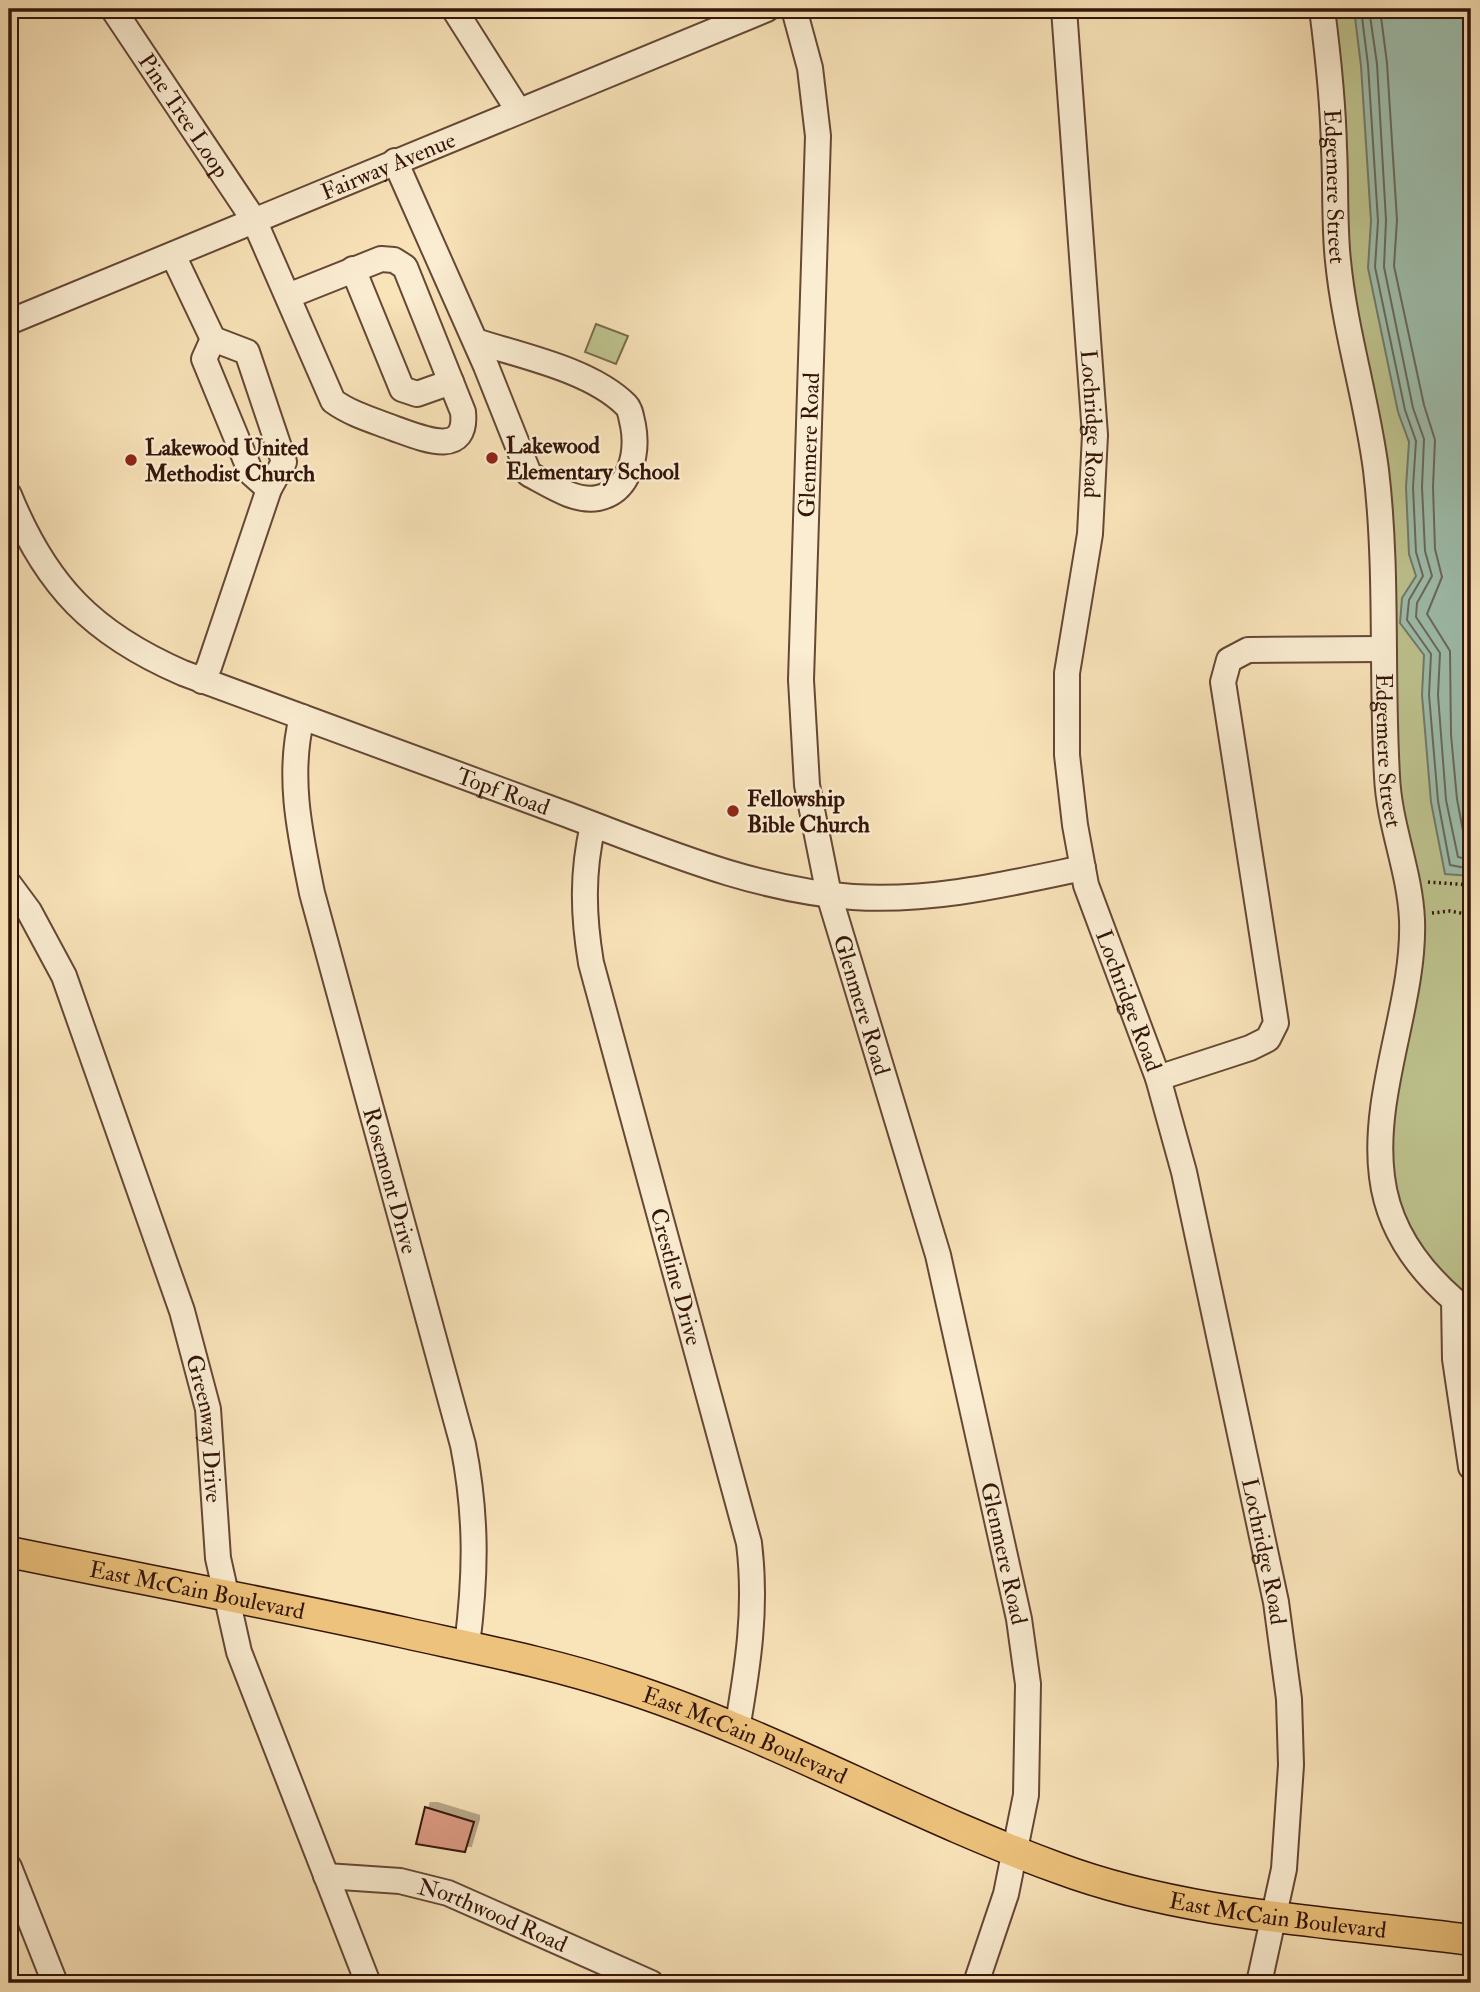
<svg xmlns="http://www.w3.org/2000/svg" width="1480" height="1992" font-family="'IM FELL Double Pica',serif">
<style>
.green{fill:#bec48f;stroke:#796c4c;stroke-width:2}
.water{fill:#9ebead;stroke:#747a6b;stroke-width:2}
.lines{fill:none;stroke-linecap:round;stroke-linejoin:round}
.shore{stroke:#696a5b;stroke-width:2}
.building{fill:#dd9a83;stroke:#341509;stroke-width:2;filter:url(#shadow)}
.minor-casing{stroke:#654835;stroke-width:28}
.major-casing{stroke:#341509;stroke-width:33}
.path{stroke:#341509;stroke-width:3.5;stroke-dasharray:2 3.5;stroke-linecap:butt}
.minor{stroke:#fbedd2;stroke-width:24}
.major{stroke:#ecc27c;stroke-width:30}
.poi-dot{fill:#8f2418;stroke:#fbedd2;stroke-width:2.5}
.labels{text-anchor:middle;dominant-baseline:central;stroke-width:5;stroke-linejoin:round;paint-order:stroke}
.street-label{font-size:23px;fill:#341509;stroke:#fbedd2}
.poi-label{font-size:23px;font-weight:bold;fill:#341509;stroke:#fbedd2;text-anchor:start}
</style>
<defs>
<filter id="shadow"><feDropShadow dx="6" dy="-6" stdDeviation="0" flood-color="#0004"/></filter>
</defs>
<rect width="100%" height="100%" fill="#f9e3b9"/>
<filter id="stains"><feTurbulence type="fractalNoise" baseFrequency=".00286" numOctaves="4"/><feColorMatrix values="0 0 0 0 .2 0 0 0 0 .09 0 0 0 0 .02 0 0 0 .5 -.17"/></filter>
<radialGradient id="worn" r=".72"><stop offset=".6" stop-color="#630" stop-opacity="0"/><stop offset="1" stop-color="#630" stop-opacity=".3"/></radialGradient>
<!-- green -->
<path class="green" d="M1319 9H1471V1309L1454 1300 1394 1223 1386 1092 1412 942Z
M596 324 628 336 616 364 585 352Z"/>
<!-- water -->
<path class="water" d="M1354 9H1471V876L1445 874 1431 802 1422 695 1424 655 1400 623 1402 598 1416 576 1409 554 1406 487 1409 442 1398 412 1368 268 1371 221 1361 66Z"/>
<g class="lines">
<!-- shore -->
<path class="shore" d="M1361 9 1368 65 1378 221 1375 267 1405 410 1416 441 1413 487 1416 552 1423 576 1409 600 1407 620 1431 654 1429 695 1438 801 1450 865 1471 869
M1369 9 1377 64 1386 220 1384 267 1413 408 1424 439 1422 487 1425 551 1432 576 1417 603 1416 617 1440 653 1438 695 1446 800 1458 857 1471 860
M1380 9 1387 63 1397 220 1394 266 1424 405 1435 440 1433 487 1435 549 1442 577 1427 614 1450 651 1451 735 1457 799 1466 847 1471 850"/>
</g>
<!-- building -->
<path class="building" d="M425 1807 474 1822 465 1852 416 1844Z"/>
<g class="lines">
<!-- minor casing -->
<g class="minor-casing">
<g id="minor">
<path id="s1" d="M113 9 254 220 333 401C351 414 372 420 393 428 419 437 468 460 463 412L405 267 394 260 381 259 288 296"/>
<path d="M454 9 518 110"/>
<path id="s2" d="M794 9 810 68 818 136 801 680 807 785 829 895 938 1255 1019 1619 1028 1684 1026 1795 1006 1894 976 1983"/>
<path id="s3" d="M1064 9 1095 435 1090 534 1067 673V755L1075 825 1086 885 1158 1078 1184 1172 1276 1602 1289 1699 1291 1765 1284 1869 1259 1983"/>
<path id="s4" d="M1322 9C1328 55 1333 102 1334 148 1336 185 1334 224 1338 261 1345 332 1367 400 1376 470 1388 571 1381 674 1387 776 1389 825 1410 871 1412 920 1415 1003 1371 1093 1382 1177 1388 1227 1416 1267 1454 1300L1455 1359 1471 1467"/>
<path d="M395 161 486 366 529 474C548 484 576 503 598 498 631 491 638 452 633 425 631 418 631 410 626 405 591 370 522 356 475 341"/>
<path d="M173 255 213 339 247 352 284 462 269 489 209 667 202 681"/>
<path d="M353 269 402 389 417 394 451 382"/>
<path id="s5" d="M9 322 767 9"/>
<path d="M213 339 204 359 251 473 269 489"/>
<path id="s6" d="M9 495C46 586 93 634 183 673 308 720 434 766 560 812 655 847 751 890 853 897 932 902 1007 884 1083 868"/>
<path id="s7" d="M302 717C287 776 300 834 312 893L463 1445C477 1516 476 1574 467 1646"/>
<path id="s8" d="M593 825C582 872 583 915 591 963L749 1543C757 1608 748 1666 737 1729"/>
<path id="s9" d="M9 884 29 911 64 976 182 1311 208 1409 218 1558 239 1652 368 1983"/>
<path d="M1158 1078 1250 1048 1268 1039 1276 1023 1223 682 1229 660 1248 650 1382 649"/>
<path d="M9 1867 55 1983"/>
<path id="s10" d="M326 1876 400 1881 448 1893 651 1983"/>
</g>
</g>
<!-- major casing -->
<g class="major-casing">
<g id="major">
<path id="s11" d="M9 1552C141 1579 274 1604 406 1633 478 1649 551 1663 621 1686 772 1734 909 1814 1058 1868 1186 1916 1336 1922 1471 1940"/>
</g>
</g>
<!-- path -->
<path class="path" d="M1428 882 1471 885
M1432 913 1450 911 1471 915"/>
<!-- minor -->
<use href="#minor" class="minor"/>
<!-- major -->
<use href="#major" class="major"/>
</g>
<!-- markers -->
<g class="poi-dot">
<circle cx="492" cy="458" r="7"/>
<circle cx="131" cy="460" r="7"/>
<circle cx="733" cy="811" r="7"/>
</g>
<g class="labels">
<!-- street labels -->
<g class="street-label">
<text stroke="none"><textPath href="#s1" startOffset="128">Pine Tree Loop</textPath></text>
<text stroke="none"><textPath href="#s5" startOffset="410">Fairway Avenue</textPath></text>
<text stroke="none"><textPath href="#s4" startOffset="178">Edgemere Street</textPath></text>
<text stroke="none"><textPath href="#s3" startOffset="416">Lochridge Road</textPath></text>
<text transform="translate(809 445) rotate(-88)">Glenmere Road</text>
<text stroke="none"><textPath href="#s4" startOffset="746">Edgemere Street</textPath></text>
<text stroke="none"><textPath href="#s6" startOffset="598">Topf Road</textPath></text>
<text stroke="none"><textPath href="#s3" startOffset="1004">Lochridge Road</textPath></text>
<text stroke="none"><textPath href="#s2" startOffset="1006">Glenmere Road</textPath></text>
<text stroke="none"><textPath href="#s7" startOffset="476">Rosemont Drive</textPath></text>
<text stroke="none"><textPath href="#s8" startOffset="464">Crestline Drive</textPath></text>
<text stroke="none"><textPath href="#s9" startOffset="583">Greenway Drive</textPath></text>
<text stroke="none"><textPath href="#s3" startOffset="1572">Lochridge Road</textPath></text>
<text stroke="none"><textPath href="#s2" startOffset="1573">Glenmere Road</textPath></text>
<text stroke="none"><textPath href="#s11" startOffset="192">East McCain Boulevard</textPath></text>
<text stroke="none"><textPath href="#s11" startOffset="760">East McCain Boulevard</textPath></text>
<text stroke="none"><textPath href="#s11" startOffset="1326">East McCain Boulevard</textPath></text>
<text stroke="none"><textPath href="#s10" startOffset="173">Northwood Road</textPath></text>
</g>
<!-- poi labels -->
<g class="poi-label">
<text x="506" y="445">Lakewood<tspan x="506" dy="26">Elementary School</tspan></text>
<text x="145" y="447">Lakewood United<tspan x="145" dy="26">Methodist Church</tspan></text>
<text x="747" y="798">Fellowship<tspan x="747" dy="26">Bible Church</tspan></text>
</g>
</g>
<!-- margin -->
<rect width="1480" height="1992" fill="none" stroke="#f9e3b9" stroke-width="35"/>
<rect x="10" y="10" width="1459" height="1971" fill="none" stroke="#341509" stroke-width="3.5"/>
<rect x="18" y="18" width="1445" height="1957" fill="none" stroke="#341509" stroke-width="2"/>
<rect width="100%" height="100%" filter="url(#stains)"/>
<rect width="100%" height="100%" fill="url(#worn)"/>
</svg>
